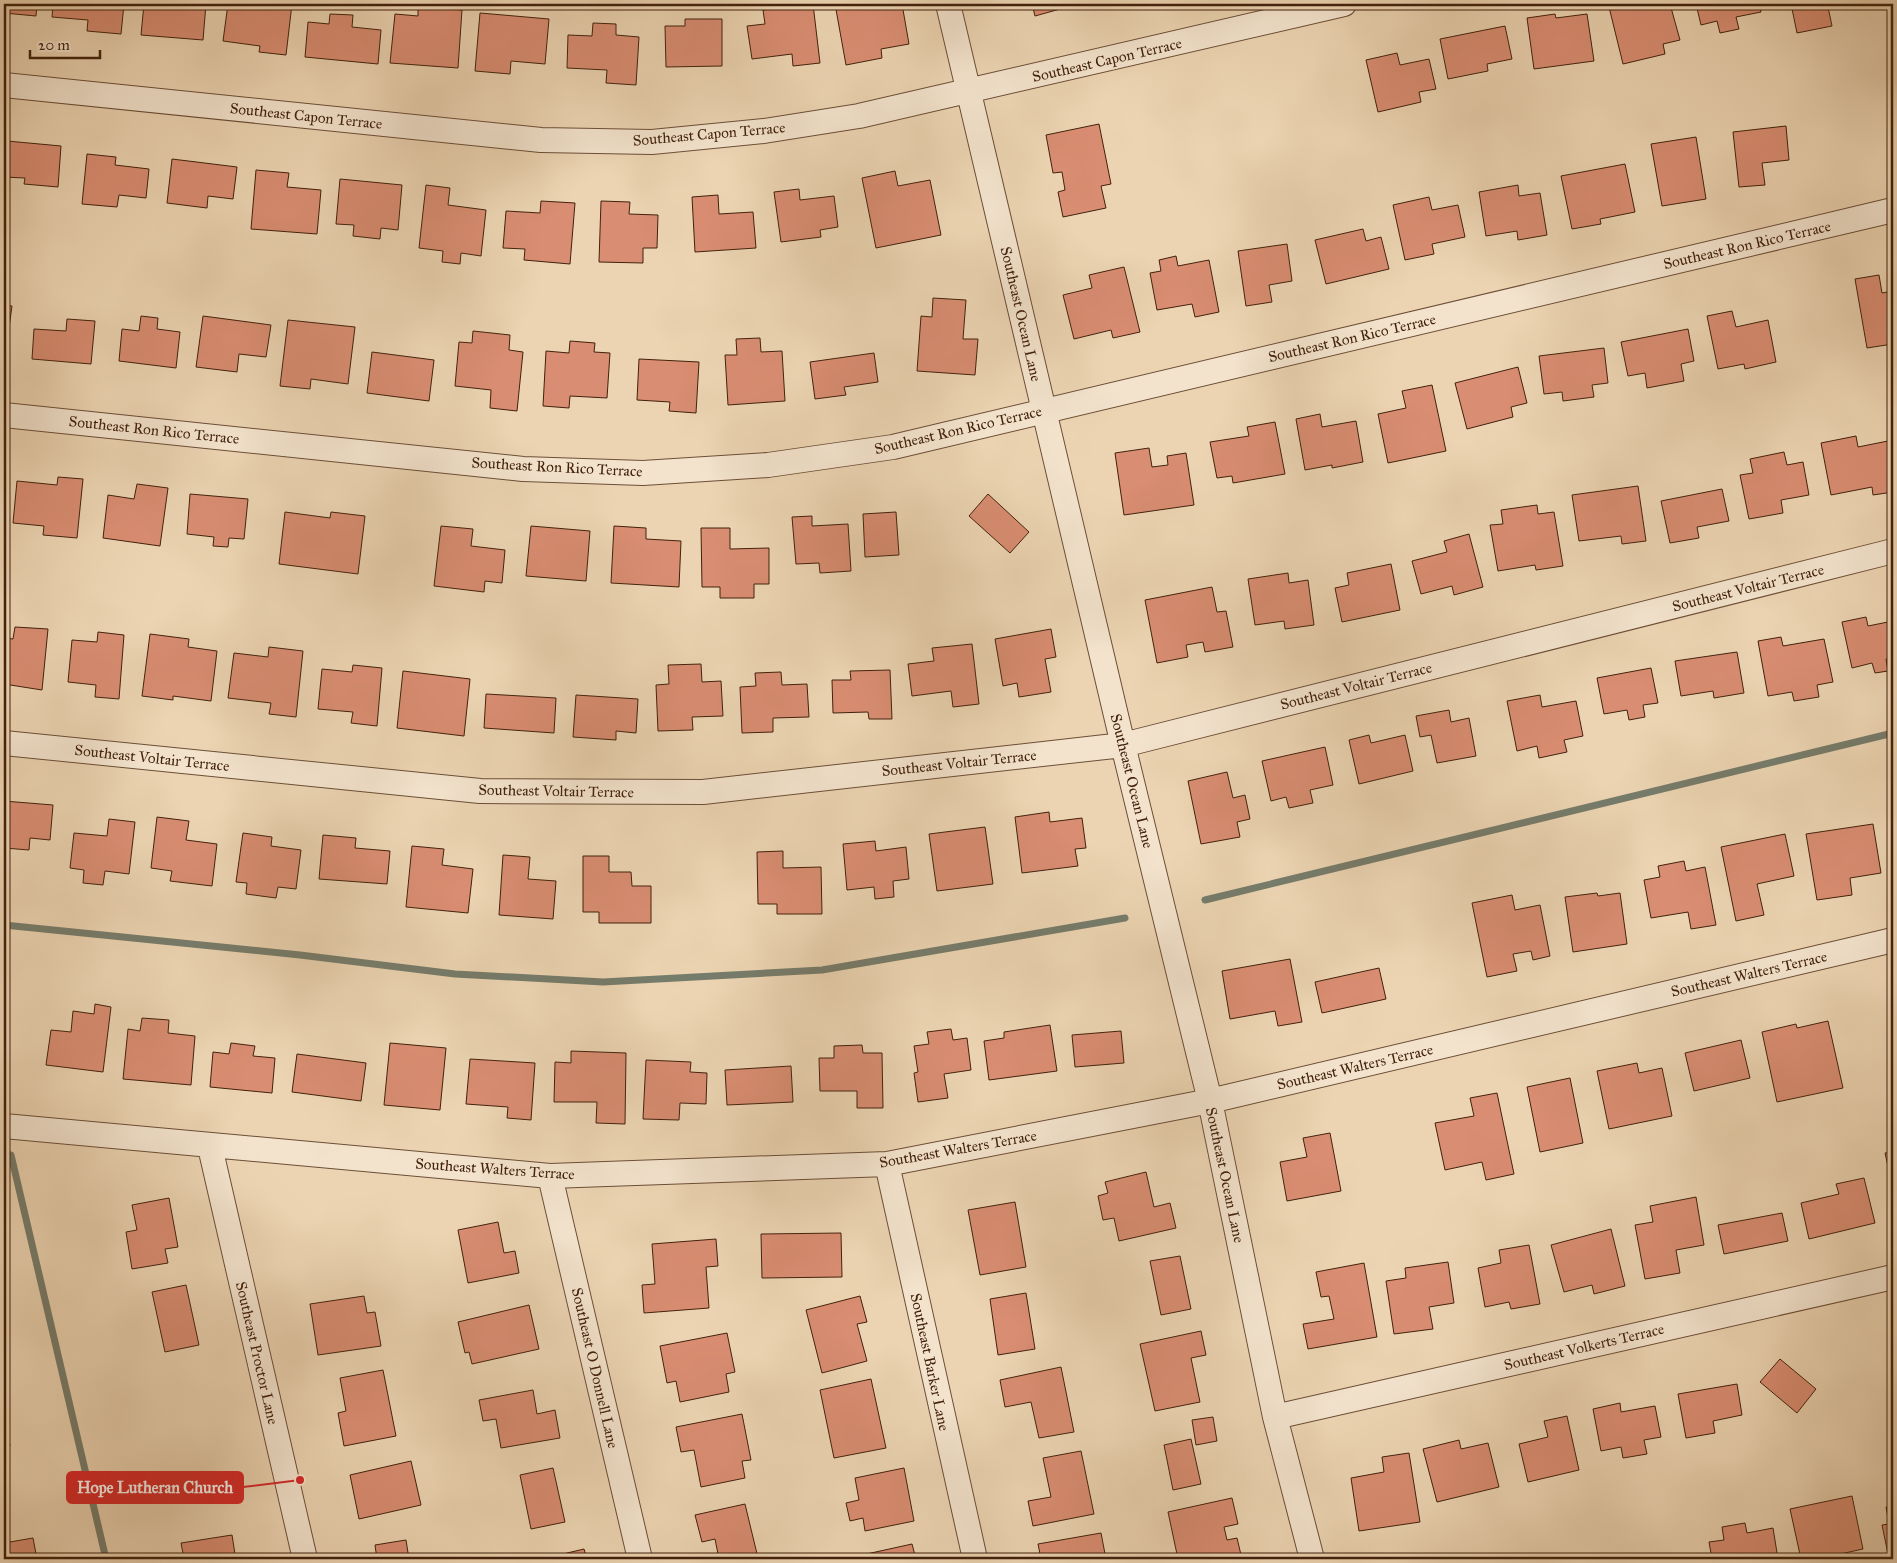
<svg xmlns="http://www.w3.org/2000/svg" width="1897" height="1563" font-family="'IM FELL Great Primer',serif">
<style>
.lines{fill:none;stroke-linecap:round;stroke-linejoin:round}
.stream{stroke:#767c6b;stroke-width:7}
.building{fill:#d98d72;stroke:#42210c}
.street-casing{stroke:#6c4e36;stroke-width:26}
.street{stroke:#f3e3cd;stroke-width:24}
.labels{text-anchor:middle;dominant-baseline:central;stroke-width:4;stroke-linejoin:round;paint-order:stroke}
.street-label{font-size:15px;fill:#42210c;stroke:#f3e3cd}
.leader{fill:none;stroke:#d62828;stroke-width:2}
.callout-dot{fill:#d62828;stroke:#f3e3cd;stroke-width:2}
.callout{fill:#d62828;stroke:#d62828;stroke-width:2}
.callout-label{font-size:16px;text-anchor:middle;font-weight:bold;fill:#fff}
</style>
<rect width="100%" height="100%" fill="#ecd4b2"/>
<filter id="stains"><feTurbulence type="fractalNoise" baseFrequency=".004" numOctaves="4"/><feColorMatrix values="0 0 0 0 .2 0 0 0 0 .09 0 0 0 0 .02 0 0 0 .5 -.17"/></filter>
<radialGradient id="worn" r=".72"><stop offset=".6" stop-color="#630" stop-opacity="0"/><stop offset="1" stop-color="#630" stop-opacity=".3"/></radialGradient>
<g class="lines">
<!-- stream -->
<path class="stream" d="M1205 900 1893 733
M4 925 300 955 455 974 603 982 822 970 1125 918
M11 1155 106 1559"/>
</g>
<!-- building -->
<path class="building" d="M4 4H37L36 16 4 13V18Z
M53 4H124L121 34 87 31 88 20 52 17Z
M144 4H206L203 40 141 35Z
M228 4H292L286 55 259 52 260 46 223 41Z
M813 4 820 63 793 66 792 54 752 59 747 26 765 24 763 10Z
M835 4H902L909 44 881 49 882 58 846 65Z
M1032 4H1078L1035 16Z
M1620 4H1670L1680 40 1663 44 1665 54 1623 64 1609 7Z
M1696 4H1759L1761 12 1736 17 1739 29 1720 33 1717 21 1701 25Z
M1791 4H1845L1828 7 1832 26 1797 33Z
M418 6 462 10 458 68 390 63 395 14 418 16Z
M480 13 549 19 545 64 511 61 510 74 475 71Z
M330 14 353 15 352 27 381 30 378 64 305 57 308 22 329 24Z
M1555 14 1556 18 1587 14 1594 61 1534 69 1527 18Z
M685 19H722V66L666 67 665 26H685Z
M593 23 616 24V35L639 37 636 85 606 83 607 70 567 68 568 35 592 36Z
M1505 26 1512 59 1487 64 1488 71 1448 79 1440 39Z
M1397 53 1400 65 1429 59 1436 89 1419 92 1421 102 1378 112 1366 60Z
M1099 124 1111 184 1101 186 1106 208 1063 217 1058 192 1065 190 1062 172 1053 173 1046 135Z
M1786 126 1789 160 1762 163 1765 185 1739 187 1733 132Z
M1696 137 1706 199 1662 206 1651 144Z
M7 141 61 146 58 187 24 184 25 178 4 177Z
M87 154 116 157 115 165 149 169 146 198 119 195 117 207 82 204Z
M172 159 237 167 233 199 208 196 207 208 167 203Z
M1625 164 1635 212 1600 219 1601 224 1572 229 1561 176Z
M256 170 289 173 287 187 321 190 317 234 251 229Z
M895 171 898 186 930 180 941 235 876 248 862 178Z
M340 179 402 185 398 230 381 228 380 239 353 236 354 225 336 224Z
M426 185 450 188 448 205 486 210 481 256 461 253 460 264 442 262 443 251 419 248Z
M1518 185 1519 196 1540 193 1547 235 1518 240 1517 231 1486 236 1479 192Z
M799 189 800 200 834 196 838 227 820 230 821 237 781 242 774 192Z
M718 195 719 214 753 212 756 248 695 252 692 197Z
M1429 197 1432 210 1458 205 1465 237 1432 244 1434 254 1405 260 1393 205Z
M541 201 575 203 570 264 524 260 525 249 503 248 506 211 540 213Z
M601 201 630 202 629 214 658 215 657 248H643V263L599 262Z
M1363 229 1366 241 1381 237 1389 269 1326 284 1315 240Z
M1287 244 1292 281 1269 285 1272 302 1246 306 1238 251Z
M1176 256 1178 266 1209 260 1219 312 1195 317 1192 304 1157 310 1150 273 1161 271 1159 260Z
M1124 267 1140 332 1113 338 1111 330 1074 339 1063 295 1092 288 1089 275Z
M1879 275 1882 293 1893 291V344L1867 348 1855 279Z
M933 298 966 300 963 339H978L975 375 917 371 921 316 932 317Z
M4 305 12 306 5 357H4Z
M1732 311 1736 327 1768 320 1776 362 1745 369 1744 364 1718 369 1707 316Z
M141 316 158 318 157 329 180 332 176 368 119 361 122 329 139 331Z
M203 316 271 325 266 357 239 354 237 372 196 367Z
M67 319 95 321 91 364 32 359 34 329 66 331Z
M288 320 355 327 348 384 311 379 310 389 280 386Z
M1688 329 1694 361 1681 364 1684 381 1647 388 1645 373 1628 376 1621 342Z
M473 331 510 335 509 350 523 352 517 411 490 408 491 390 455 386 459 342 472 343Z
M760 338 761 352 782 351 785 401 728 405 725 355H737L736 339Z
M570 341 595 343 594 352 610 353 607 398 570 396 569 408 543 406 546 351 569 353Z
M1604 348 1608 383 1592 385 1594 397 1563 401 1562 392 1544 394 1539 356Z
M372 352 434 360 429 401 367 393Z
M874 353 878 382 844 387 846 395 815 399 810 362Z
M639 359 699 362 696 413 669 411 670 402 637 400Z
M1518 367 1527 403 1511 407 1513 417 1467 429 1455 383Z
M1432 385 1446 451 1388 463 1378 414 1406 408 1402 391Z
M1320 414 1322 427 1356 421 1363 462 1332 468V465L1305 470 1296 419Z
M1275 422 1285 474 1233 483 1232 476 1217 478 1210 442 1249 436 1247 427Z
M1856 436 1858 447 1888 441 1893 470V492L1873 495 1872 487 1831 495 1821 443Z
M1149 448 1152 467 1168 465 1167 456 1186 453 1194 505 1124 515 1115 453Z
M1784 452 1787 465 1803 462 1809 495 1781 500 1783 513 1749 519 1740 475 1753 473 1750 459Z
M58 477 83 479 77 538 43 535 44 526 13 523 17 481 57 485Z
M137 484 168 488 160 546 103 538 108 495 134 499Z
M1638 486 1646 541 1622 544 1621 536 1579 541 1572 495Z
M1722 489 1729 521 1697 527 1699 538 1670 543 1661 501Z
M190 494 248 499 244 539 229 538 228 547 213 546 214 537 187 534Z
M988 494 1029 532 1010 553 969 516Z
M1537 505 1538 514 1554 512 1563 566 1536 570 1535 565 1498 571 1490 525 1503 524 1501 510Z
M285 512 330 518 331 512 365 516 358 574 279 564Z
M896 512 899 555 865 557 863 514Z
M812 516V526L848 524 851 571 820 573 819 563 796 564 792 517Z
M441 526 473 529 471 546 505 550 502 583 485 581 484 592 434 586Z
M531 526 590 531 586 581 526 576Z
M614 526 646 528V539L681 541 679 587 611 583Z
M701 528H730V549L769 548V584H754V598H720V587H702Z
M1469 534 1483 587 1454 595 1452 586 1421 594 1412 561 1447 552 1444 541Z
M1391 564 1400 610 1342 622 1335 588 1349 585 1347 573Z
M1288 573 1289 583 1308 580 1314 625 1285 629 1284 621 1255 625 1248 579Z
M1212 587 1217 612 1226 611 1233 647 1205 652 1203 642 1186 645 1188 657 1157 663 1145 600Z
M1866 617 1868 626 1893 621V657L1886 659 1888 671 1875 673 1872 663 1852 668 1842 622Z
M15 627 48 629 42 690 4 684V638L13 639Z
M1051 629 1056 657 1045 659 1051 692 1019 697 1017 683 1003 686 995 639Z
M98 632 124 635 119 699 95 697 96 685 68 682 72 640 97 642Z
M150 634 189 639 188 647 217 651 211 701 173 696V700L142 696Z
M1781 637 1783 646 1824 639 1833 682 1817 685 1819 697 1794 701 1792 692 1768 696 1758 641Z
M972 644 979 704 953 707 951 691 912 696 908 664 934 661 932 648Z
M269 647 303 651 296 717 269 714 271 703 228 698 234 653 268 657Z
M1737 652 1744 693 1714 698 1713 691 1681 696 1675 661Z
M701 664 702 682 721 681 723 716 692 717 693 730 658 731 656 685 669 684 668 665Z
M353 665 382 668 377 726 351 723 353 712 318 709 322 669 352 672Z
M1651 668 1658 703 1643 705 1645 717 1629 720 1627 710 1604 714 1597 678Z
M890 670 892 719H869L868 712 833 713 832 680H851L850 671Z
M403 671 470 679 464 736 397 728Z
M781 672 782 685 807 684 809 717 773 718V732L742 733 740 687 756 686 755 673Z
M486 694 556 698 554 733 484 728Z
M576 695 638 699 636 733 616 731V740L573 737Z
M1540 695 1542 707 1576 701 1583 736 1564 740 1567 752 1539 758 1537 746 1517 751 1507 701Z
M1449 710 1451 722 1469 718 1476 756 1437 763 1431 735 1420 737 1416 716Z
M1369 735 1371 743 1405 735 1413 771 1359 784 1349 740Z
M1325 747 1333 785 1310 790 1313 803 1289 808 1286 797 1271 801 1262 761Z
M1227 772 1233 798 1245 795 1250 819 1237 822 1240 837 1201 844 1188 781Z
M4 801 53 805 50 840 30 838 29 850 4 848Z
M1049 812 1050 822 1082 818 1086 848 1075 849 1078 866 1022 873 1015 817Z
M157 817 189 821 186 840 217 844 212 886 170 881 172 871 151 868Z
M109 819 135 822 129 874 105 871 103 885 83 883 84 870 70 868 74 833 107 836Z
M1893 823V844L1889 824Z
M1873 824 1881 873 1850 878 1852 895 1817 900 1806 834Z
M985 827 993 884 937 891 929 834Z
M243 833 272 837 271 846 301 850 296 889 278 887 276 898 246 894 247 883 236 882Z
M1785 834 1794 876 1757 884 1764 915 1736 921 1721 847Z
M323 835 356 838 355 848 390 851 387 884 319 879Z
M875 841 876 851 906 847 909 879 893 881 894 897 875 899 874 887 847 890 843 844Z
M412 846 444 849 442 865 473 869 468 913 406 907Z
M783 851V868L821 867 822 914H777V904H758L757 852Z
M503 855 530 857 528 879 556 881 553 919 499 915Z
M583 856H609V872H631L632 886H651V923H599V912H583Z
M1684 861 1686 871 1705 867 1716 925 1691 929 1688 912 1651 918 1644 880 1660 877 1658 866Z
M1597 893 1598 896 1620 893 1627 944 1573 952 1565 897Z
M1512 895 1515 910 1540 905 1550 956 1533 960 1531 951 1513 954 1517 971 1487 977 1472 903Z
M1290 959 1302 1022 1278 1026 1275 1011 1230 1019 1222 971Z
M1379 968 1386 999 1322 1013 1315 982Z
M95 1004 111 1007 103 1072 46 1065 51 1030 71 1032 73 1011 94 1014Z
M142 1018 169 1020 168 1033 195 1036 191 1085 123 1079 128 1029 140 1031Z
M1828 1021 1843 1088 1777 1102 1762 1032 1796 1024 1797 1028Z
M1050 1025 1057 1071 989 1080 984 1041 1004 1038V1032Z
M951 1029 953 1040 967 1038 971 1070 944 1074 948 1098 918 1102 914 1073 918 1072 914 1046 929 1044 927 1032Z
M1121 1031 1124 1063 1075 1067 1072 1035Z
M1741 1040 1750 1078 1694 1091 1685 1053Z
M231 1043 255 1046 253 1056 275 1058 272 1093 210 1087 213 1052 229 1054Z
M390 1043 446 1048 440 1110 384 1105Z
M862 1045 863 1053H882L883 1108H857V1091H820L819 1058H834V1046Z
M571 1051 626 1053 625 1124 596 1123 597 1102H554L555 1062 571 1063Z
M297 1054 366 1063 361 1101 292 1092Z
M470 1059 535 1063 531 1120 507 1118 508 1107 466 1104Z
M646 1060 691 1062 690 1072 707 1073 706 1104 680 1103 679 1120 643 1119Z
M1637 1063 1639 1073 1662 1068 1672 1116 1609 1129 1597 1071Z
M791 1066 793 1102 727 1105 725 1070Z
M1570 1078 1583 1143 1540 1152 1527 1087Z
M1497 1093 1514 1174 1486 1180 1482 1162 1445 1170 1435 1123 1474 1116 1470 1098Z
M1330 1133 1341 1191 1287 1201 1280 1162 1307 1157 1303 1138Z
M1893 1152V1188L1885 1153Z
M1146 1172 1154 1207 1170 1203 1176 1228 1119 1241 1114 1218 1103 1220 1098 1196 1108 1193 1105 1182Z
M1864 1178 1875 1223 1809 1239 1801 1203 1839 1194 1836 1184Z
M1696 1197 1704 1245 1676 1250 1680 1273 1645 1279 1635 1225 1653 1222 1650 1206Z
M169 1198 178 1247 165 1249 168 1263 132 1269 126 1232 137 1230 132 1205Z
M1015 1202 1026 1267 980 1275 968 1210Z
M1782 1213 1788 1241 1724 1254 1718 1225Z
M498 1222 504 1253 515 1251 519 1273 468 1283 458 1230Z
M1611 1229 1625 1286 1594 1294 1592 1285 1564 1292 1551 1245Z
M841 1233 842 1277 762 1278 761 1234Z
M716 1239 718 1266 706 1267 709 1308 644 1313 642 1285 655 1284 652 1244Z
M1529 1245 1540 1304 1511 1309 1509 1302 1485 1307 1478 1268 1501 1263 1499 1250Z
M1180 1256 1191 1309 1161 1315 1150 1261Z
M1448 1262 1454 1303 1429 1307 1433 1329 1394 1334 1386 1281 1406 1278 1405 1268Z
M1364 1263 1377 1337 1308 1349 1303 1324 1334 1319 1329 1296 1321 1297 1316 1272Z
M186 1285 199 1345 165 1352 152 1292Z
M1026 1293 1035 1349 998 1355 990 1299Z
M364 1296 367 1313 375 1312 381 1346 318 1355 310 1304Z
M860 1296 867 1322 857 1324 867 1361 822 1373 806 1310Z
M529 1305 539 1349 472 1364 469 1352 465 1353 458 1322Z
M1201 1331 1206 1355 1191 1358 1200 1402 1155 1411 1140 1344Z
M727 1333 735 1372 726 1374 729 1392 680 1402 676 1381 667 1383 660 1346Z
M1780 1359 1816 1389 1797 1413 1760 1382Z
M1061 1367 1074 1432 1039 1438 1031 1402 1005 1407 1000 1380Z
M383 1370 396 1436 344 1446 338 1413 346 1411 340 1378Z
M871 1379 886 1448 834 1458 820 1390Z
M1737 1384 1742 1415 1713 1421 1715 1433 1686 1438 1678 1394Z
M533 1390 537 1414 555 1410 560 1438 501 1448 496 1419 483 1421 479 1400Z
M1620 1403 1621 1412 1655 1406 1661 1437 1644 1440 1647 1454 1623 1458 1621 1447 1601 1451 1593 1409Z
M742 1414 751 1460 742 1461 745 1478 701 1487 694 1450 681 1452 676 1427Z
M4 1416 10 1446 4 1447Z
M1567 1416 1579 1470 1528 1482 1519 1444 1548 1437 1544 1421Z
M1213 1417 1217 1441 1196 1445 1192 1420Z
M1191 1439 1201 1484 1173 1490 1164 1445Z
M1459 1440 1461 1449 1488 1443 1499 1487 1437 1502 1423 1449Z
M1081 1451 1094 1514 1033 1526 1028 1501 1051 1497 1043 1458Z
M1409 1453 1420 1522 1359 1531 1351 1478 1384 1472 1382 1457Z
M411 1461 421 1505 359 1519 350 1475Z
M553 1468 565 1522 531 1529 520 1475Z
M904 1468 914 1521 865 1531 863 1518 850 1521 846 1503 859 1500 855 1478Z
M1852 1496 1863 1549 1827 1557V1559H1801L1790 1509Z
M1232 1498 1238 1524 1224 1527 1227 1540 1237 1538 1242 1559H1178L1168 1512Z
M745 1504 758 1558 719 1559 715 1539 702 1542 695 1515Z
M1893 1506V1553L1888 1554 1882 1525 1889 1524 1886 1507Z
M1745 1523 1747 1533 1773 1528 1778 1559H1712L1709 1542 1724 1540 1722 1527Z
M1101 1533 1106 1559H1041L1038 1544Z
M232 1535 235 1554 228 1555 229 1559H184L181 1543Z
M33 1538 37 1559H4V1543Z
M406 1540 409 1559H377L375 1545Z
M912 1544 916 1559H863L862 1555Z
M584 1549 587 1559H542Z"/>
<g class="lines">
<!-- street casing -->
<g class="street-casing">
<path id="street" d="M948 4 1123 745 1210 1101 1275 1417 1312 1559
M4 85 541 140 652 142 764 131 859 116 1344 4
M4 415 523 469 643 473 768 465 893 447 1893 210
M4 743 480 791 703 792 1123 745 1893 551
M4 1126 550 1176 887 1164 1210 1101 1893 940
M210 1147 305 1559
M887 1164 975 1559
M550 1176 640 1559
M1275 1417 1893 1277"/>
</g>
<!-- street -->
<use href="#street" class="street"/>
</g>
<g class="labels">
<!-- street labels -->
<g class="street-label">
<text transform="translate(1107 60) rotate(-13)">Southeast Capon Terrace</text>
<text transform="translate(306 116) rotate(6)">Southeast Capon Terrace</text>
<text transform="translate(709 134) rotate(-5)">Southeast Capon Terrace</text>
<text transform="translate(1747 245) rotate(-13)">Southeast Ron Rico Terrace</text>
<text transform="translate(1021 314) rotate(77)">Southeast Ocean Lane</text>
<text transform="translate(1352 338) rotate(-13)">Southeast Ron Rico Terrace</text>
<text transform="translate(154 430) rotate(6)">Southeast Ron Rico Terrace</text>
<text transform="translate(958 430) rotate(-13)">Southeast Ron Rico Terrace</text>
<text transform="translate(557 467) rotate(3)">Southeast Ron Rico Terrace</text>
<text transform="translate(1748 588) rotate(-14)">Southeast Voltair Terrace</text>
<text transform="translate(1356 686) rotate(-14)">Southeast Voltair Terrace</text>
<text transform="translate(152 758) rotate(6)">Southeast Voltair Terrace</text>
<text transform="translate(959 763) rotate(-6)">Southeast Voltair Terrace</text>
<text transform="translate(1132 781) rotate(76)">Southeast Ocean Lane</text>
<text transform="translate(556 791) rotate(1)">Southeast Voltair Terrace</text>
<text transform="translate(1749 974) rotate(-13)">Southeast Walters Terrace</text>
<text transform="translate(1355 1067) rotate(-13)">Southeast Walters Terrace</text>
<text transform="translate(958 1149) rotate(-10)">Southeast Walters Terrace</text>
<text transform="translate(495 1169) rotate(4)">Southeast Walters Terrace</text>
<text transform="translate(1225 1175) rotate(78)">Southeast Ocean Lane</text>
<text transform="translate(1584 1347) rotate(-13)">Southeast Volkerts Terrace</text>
<text transform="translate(257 1353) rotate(77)">Southeast Proctor Lane</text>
<text transform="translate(930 1362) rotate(78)">Southeast Barker Lane</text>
<text transform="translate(595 1368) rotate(77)">Southeast O Donnell Lane</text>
</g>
</g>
<!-- callouts -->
<path class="leader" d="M300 1480L243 1487"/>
<circle class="callout-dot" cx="300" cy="1480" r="5"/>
<rect class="callout" x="67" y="1472" width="176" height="31" rx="5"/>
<g class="callout-label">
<text x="155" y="1493">Hope Lutheran Church</text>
</g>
<!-- margin -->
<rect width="1897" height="1563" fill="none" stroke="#ecd4b2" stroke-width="20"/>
<rect x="5" y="5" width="1887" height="1553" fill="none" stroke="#42210c" stroke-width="2.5"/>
<rect x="10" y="10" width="1877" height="1543" fill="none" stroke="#42210c"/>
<!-- scale -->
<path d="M30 50v8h70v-8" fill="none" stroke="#42210c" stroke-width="2.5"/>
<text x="38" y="50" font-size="15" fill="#42210c" stroke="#f3e3cd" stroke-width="4" paint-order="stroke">20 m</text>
<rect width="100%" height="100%" filter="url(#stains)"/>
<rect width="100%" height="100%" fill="url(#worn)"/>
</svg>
